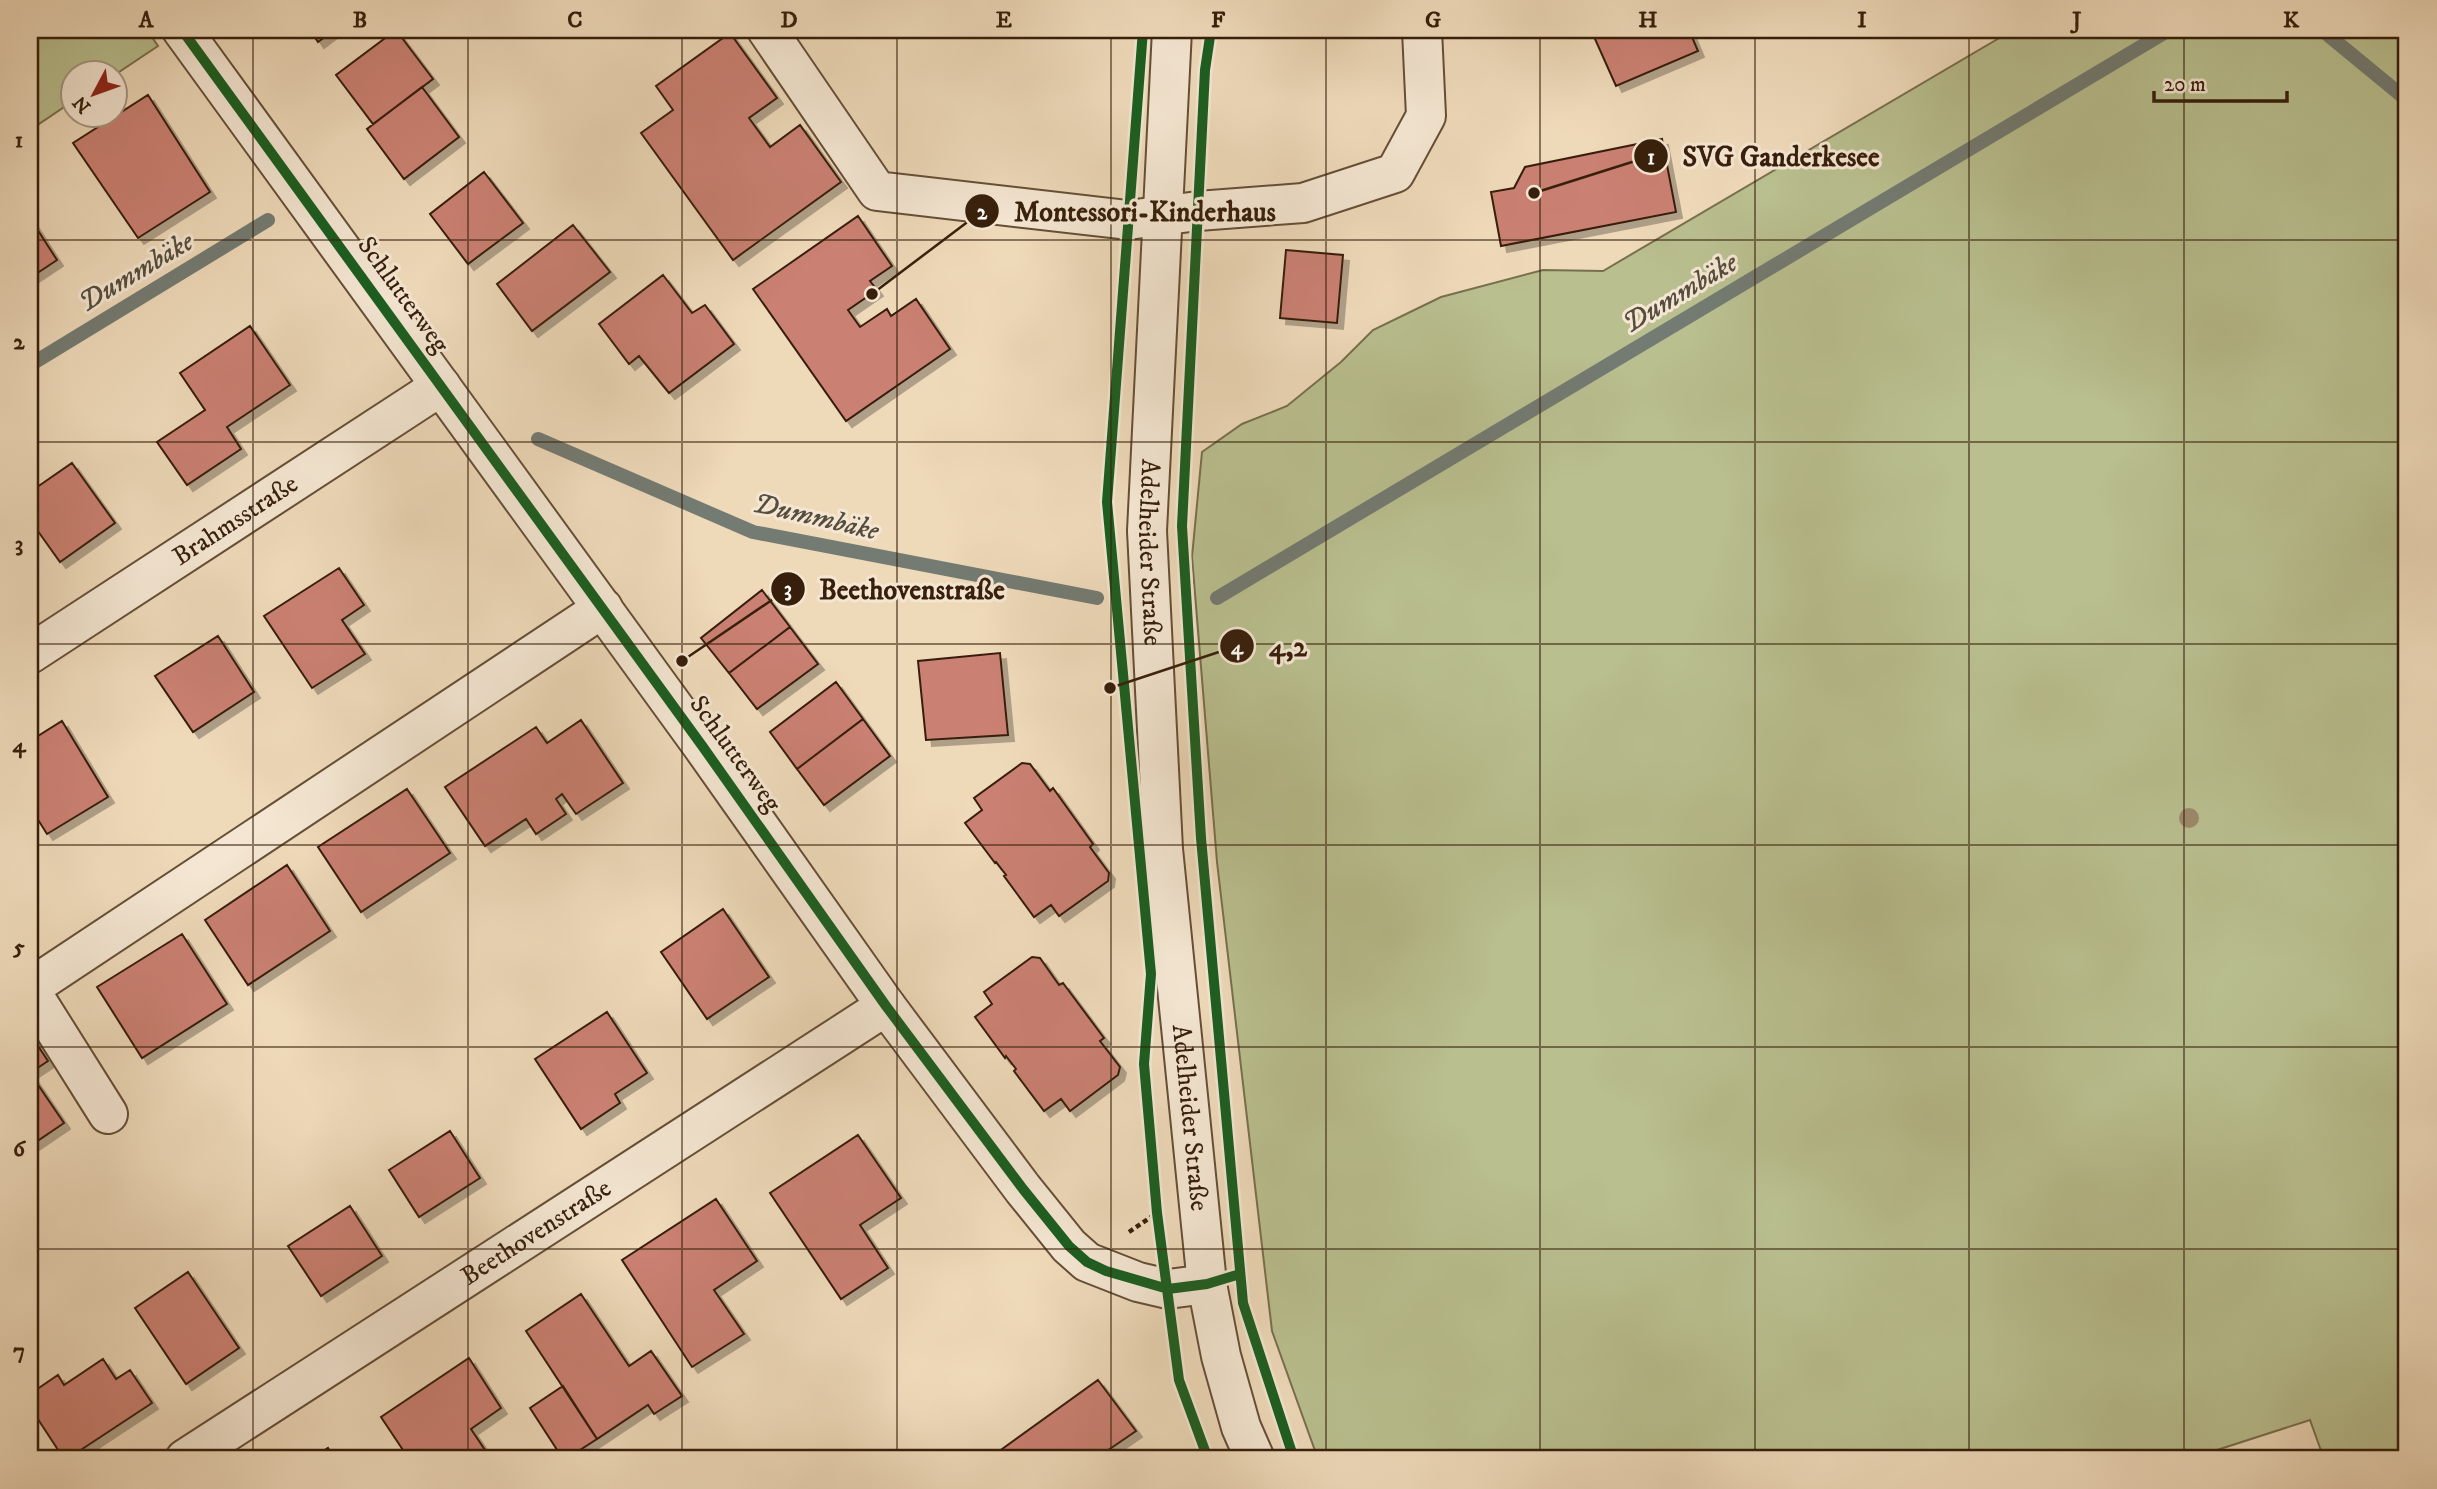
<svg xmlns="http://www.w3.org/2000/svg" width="2437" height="1489" font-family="'IM FELL DW Pica',serif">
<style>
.green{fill:#b9bf8f;stroke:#786f4d;stroke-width:2}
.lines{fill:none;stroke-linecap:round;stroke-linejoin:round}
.stream{stroke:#737b72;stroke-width:14}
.building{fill:#ca8072;stroke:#371f0b;stroke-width:2;filter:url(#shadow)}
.minor-casing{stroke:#654e36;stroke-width:42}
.path{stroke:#371f0b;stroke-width:4.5;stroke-dasharray:5 3.5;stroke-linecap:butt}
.minor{stroke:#f4e6d2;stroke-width:38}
.cycleway-casing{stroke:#f4e6d2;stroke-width:15}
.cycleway{stroke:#1b5e20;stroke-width:10}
.tree{fill:#9c896b}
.grid{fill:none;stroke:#371f0b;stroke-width:2;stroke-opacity:0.55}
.labels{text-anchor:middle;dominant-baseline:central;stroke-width:6;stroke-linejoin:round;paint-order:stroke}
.street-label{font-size:26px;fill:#371f0b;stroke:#f4e6d2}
.water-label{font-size:28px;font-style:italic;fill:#554d3e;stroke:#f4e6d2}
.leader{fill:none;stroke:#371f0b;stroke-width:2.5}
.callout-dot{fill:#371f0b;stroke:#f4e6d2;stroke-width:2.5}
.mark-label{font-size:21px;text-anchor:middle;font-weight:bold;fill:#fff}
.callout-label{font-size:28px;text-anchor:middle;font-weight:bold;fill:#371f0b;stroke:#f4e6d2;stroke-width:6;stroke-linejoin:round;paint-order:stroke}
.neatline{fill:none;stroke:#371f0b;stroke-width:2.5}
.grid-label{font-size:23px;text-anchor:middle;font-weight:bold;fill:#371f0b}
</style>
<defs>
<filter id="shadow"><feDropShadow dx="6" dy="6" stdDeviation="0" flood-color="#0004"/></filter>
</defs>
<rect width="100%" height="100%" fill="#eed9b9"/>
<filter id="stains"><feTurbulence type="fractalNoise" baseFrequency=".00286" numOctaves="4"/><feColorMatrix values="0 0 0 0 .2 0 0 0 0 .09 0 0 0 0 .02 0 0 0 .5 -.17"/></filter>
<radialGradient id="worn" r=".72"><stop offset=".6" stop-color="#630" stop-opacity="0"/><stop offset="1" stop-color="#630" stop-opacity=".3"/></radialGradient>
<!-- green -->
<path class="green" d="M30 30H147L158 46 116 74H74L73 101 30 130Z
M2013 30H2407V1459H2324L2310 1420 2217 1450 2197 1459H1318L1272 1331 1217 862 1192 557 1202 452 1242 424 1287 406 1341 362 1373 330 1441 297 1543 270 1603 271Z"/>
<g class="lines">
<!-- stream -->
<path class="stream" d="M2322 30 2407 100
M30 365 268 220
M538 439 753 532 1097 598
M1217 598 2169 30"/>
</g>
<!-- building -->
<path class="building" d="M310 30H334L318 42Z
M396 30 433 79 373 124 336 75Z
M1591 30H1689L1698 51 1616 86Z
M730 33 777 98 749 118 770 147 800 125 841 182 733 260 641 133 673 110 656 86Z
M422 87 459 137 404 179 367 129Z
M148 95 210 192 138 238 73 143Z
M1662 139 1676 212 1501 246 1491 192 1514 188 1525 167Z
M484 172 523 223 468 264 430 214Z
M858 216 892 266 870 281 877 290 848 310 860 327 887 309 891 316 916 299 950 349 846 421 753 289Z
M30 218 57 260 30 278Z
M573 225 610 272 532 331 497 284Z
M1286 250 1343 255 1337 323 1280 318Z
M663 275 692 313 705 305 734 344 669 393 639 356 629 364 599 324Z
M250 326 290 385 227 427 241 449 187 485 157 442 205 410 180 373Z
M72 463 115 523 60 562 30 520V492Z
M339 568 364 605 342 620 365 654 312 688 264 616Z
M762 590 790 627 729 673 701 638Z
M790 627 818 664 757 709 729 673Z
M218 636 254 692 193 732 155 676Z
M1000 653 1008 735 926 740 918 661Z
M836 682 863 719 797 769 770 732Z
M863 719 890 756 824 805 797 769Z
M581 720 623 783 576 814 562 794 556 799 566 814 536 834 526 819 485 846 445 787 536 727 547 743Z
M62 721 108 797 47 834 30 807V741Z
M1022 763 1030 764 1050 791 1053 788 1093 844 1090 847 1109 873 1108 881 1059 916 1051 905 1034 917 1004 876 1006 875 996 862 995 863 965 823 982 810 974 798Z
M407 789 450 853 361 912 318 847Z
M287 865 330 931 248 985 205 920Z
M723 909 769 977 707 1019 661 952Z
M182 934 227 1004 142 1058 97 987Z
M1032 957 1040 958 1059 985 1063 983 1104 1038 1100 1041 1120 1067 1118 1075 1070 1111 1061 1099 1044 1111 1014 1071 1016 1069 1006 1056 1005 1058 975 1017 992 1004 984 992Z
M607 1012 647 1073 615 1094 620 1103 581 1129 535 1059Z
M30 1034 48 1061 30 1073 64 1123 30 1146Z
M450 1131 480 1178 419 1217 389 1170Z
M858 1135 901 1198 860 1225 888 1268 841 1299 770 1193Z
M716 1199 757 1261 714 1290 744 1334 692 1367 622 1260Z
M350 1206 382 1256 321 1296 288 1246Z
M188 1272 239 1348 186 1384 135 1308Z
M581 1294 629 1366 651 1351 682 1396 654 1414 648 1405 597 1439 526 1331Z
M469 1358 501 1408 471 1429 491 1459H409L381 1417Z
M103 1359 116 1379 130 1370 152 1403 67 1459H64L30 1407V1394L58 1375 64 1385Z
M1098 1380 1136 1431 1095 1459H993L991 1457Z
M563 1386 597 1439 566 1459H563L530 1408Z
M328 1448 335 1459H311Z"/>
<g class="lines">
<!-- minor casing -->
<g class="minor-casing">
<g id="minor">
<path d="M182 30 703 747 886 1006 1023 1189 1069 1246 1087 1262 1138 1282 1168 1289 1207 1284"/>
<path d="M767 30 877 191 1128 220 1198 211 1303 203 1395 173 1426 116 1422 30"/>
<path id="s1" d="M1172 30 1147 531 1163 849 1207 1284 1221 1356 1241 1427 1255 1459"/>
<path id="s2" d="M30 654 441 386"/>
<path d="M30 988 603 608"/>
<path d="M30 990 108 1114"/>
<path id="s3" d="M185 1459 886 1006"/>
</g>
</g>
<!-- path -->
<path class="path" d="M1129 1232 1157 1213"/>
<!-- minor -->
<use href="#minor" class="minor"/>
<!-- cycleway casing -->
<g class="cycleway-casing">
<path id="cycleway" d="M182 30 703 747 886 1006 1023 1189 1069 1246 1087 1262 1106 1271 1168 1289 1207 1284 1240 1274
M1143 30 1107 502 1151 974 1144 1064 1157 1213 1179 1380 1208 1459
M1211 30 1205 70 1182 526 1201 838 1243 1303 1294 1459"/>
</g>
<!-- cycleway -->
<use href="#cycleway" class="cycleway"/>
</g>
<!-- trees -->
<circle class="tree" cx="2189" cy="818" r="10"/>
<!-- grid -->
<path class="grid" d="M253 30V1459M468 30V1459M682 30V1459M897 30V1459M1111 30V1459M1326 30V1459M1540 30V1459M1755 30V1459M1969 30V1459M2184 30V1459M30 240H2407M30 442H2407M30 644H2407M30 845H2407M30 1047H2407M30 1249H2407"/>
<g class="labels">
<!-- street labels -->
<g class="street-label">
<text transform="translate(403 295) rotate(54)">Schlutterweg</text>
<text stroke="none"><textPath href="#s2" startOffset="245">Brahmsstraße</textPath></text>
<text stroke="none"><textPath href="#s1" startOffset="523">Adelheider Straße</textPath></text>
<text transform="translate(735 754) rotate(54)">Schlutterweg</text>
<text stroke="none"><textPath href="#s1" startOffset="1090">Adelheider Straße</textPath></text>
<text stroke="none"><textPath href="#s3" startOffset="418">Beethovenstraße</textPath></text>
</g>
<!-- water labels -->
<g class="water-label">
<text transform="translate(136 272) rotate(-31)">Dummbäke</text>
<text transform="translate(1680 293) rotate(-31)">Dummbäke</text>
<text transform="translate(816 517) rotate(13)">Dummbäke</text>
</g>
</g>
<!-- callouts -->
<path class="leader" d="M1534 193L1651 156M872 294L982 211M682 661L788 589M1110 688L1237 646"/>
<g class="callout-dot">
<circle cx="1534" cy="193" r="7"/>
<circle cx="872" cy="294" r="7"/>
<circle cx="682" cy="661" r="7"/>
<circle cx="1110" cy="688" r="7"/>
<circle cx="1651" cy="156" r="18"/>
<circle cx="982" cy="211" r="18"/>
<circle cx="788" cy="589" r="18"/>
<circle cx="1237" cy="646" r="18"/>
</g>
<g class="mark-label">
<text x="1651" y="164">1</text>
<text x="982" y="219">2</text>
<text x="788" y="596">3</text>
<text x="1237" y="654">4</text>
</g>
<g class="callout-label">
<text x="1781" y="166">SVG Ganderkesee</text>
<text x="1145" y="221">Montessori-Kinderhaus</text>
<text x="912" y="599">Beethovenstraße</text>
<text x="1288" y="656">4,2</text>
</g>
<!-- margin -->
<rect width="2437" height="1489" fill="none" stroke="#eed9b9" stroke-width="77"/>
<!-- north arrow -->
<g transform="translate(94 94) rotate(229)"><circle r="33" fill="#f4e6d2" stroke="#a89682" stroke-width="2"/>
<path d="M0-5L12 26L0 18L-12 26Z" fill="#8f2418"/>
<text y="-10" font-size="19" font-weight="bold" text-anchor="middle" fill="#371f0b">N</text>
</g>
<!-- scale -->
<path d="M2154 91v10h133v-10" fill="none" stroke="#371f0b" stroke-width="3.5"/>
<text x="2164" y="91" font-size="21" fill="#371f0b" stroke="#f4e6d2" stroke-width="5" paint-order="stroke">20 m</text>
<rect x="38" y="38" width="2360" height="1412" class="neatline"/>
<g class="grid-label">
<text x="146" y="27">A</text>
<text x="360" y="27">B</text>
<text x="575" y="27">C</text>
<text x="789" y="27">D</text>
<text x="1004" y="27">E</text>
<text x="1218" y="27">F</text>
<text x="1433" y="27">G</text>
<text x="1648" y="27">H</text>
<text x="1862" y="27">I</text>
<text x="2077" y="27">J</text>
<text x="2291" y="27">K</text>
<text x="19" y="147">1</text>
<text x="19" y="349">2</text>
<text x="19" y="551">3</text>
<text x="19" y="752">4</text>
<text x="19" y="954">5</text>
<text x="19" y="1156">6</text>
<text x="19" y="1358">7</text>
</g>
<rect width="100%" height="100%" filter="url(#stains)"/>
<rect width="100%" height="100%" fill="url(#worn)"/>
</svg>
